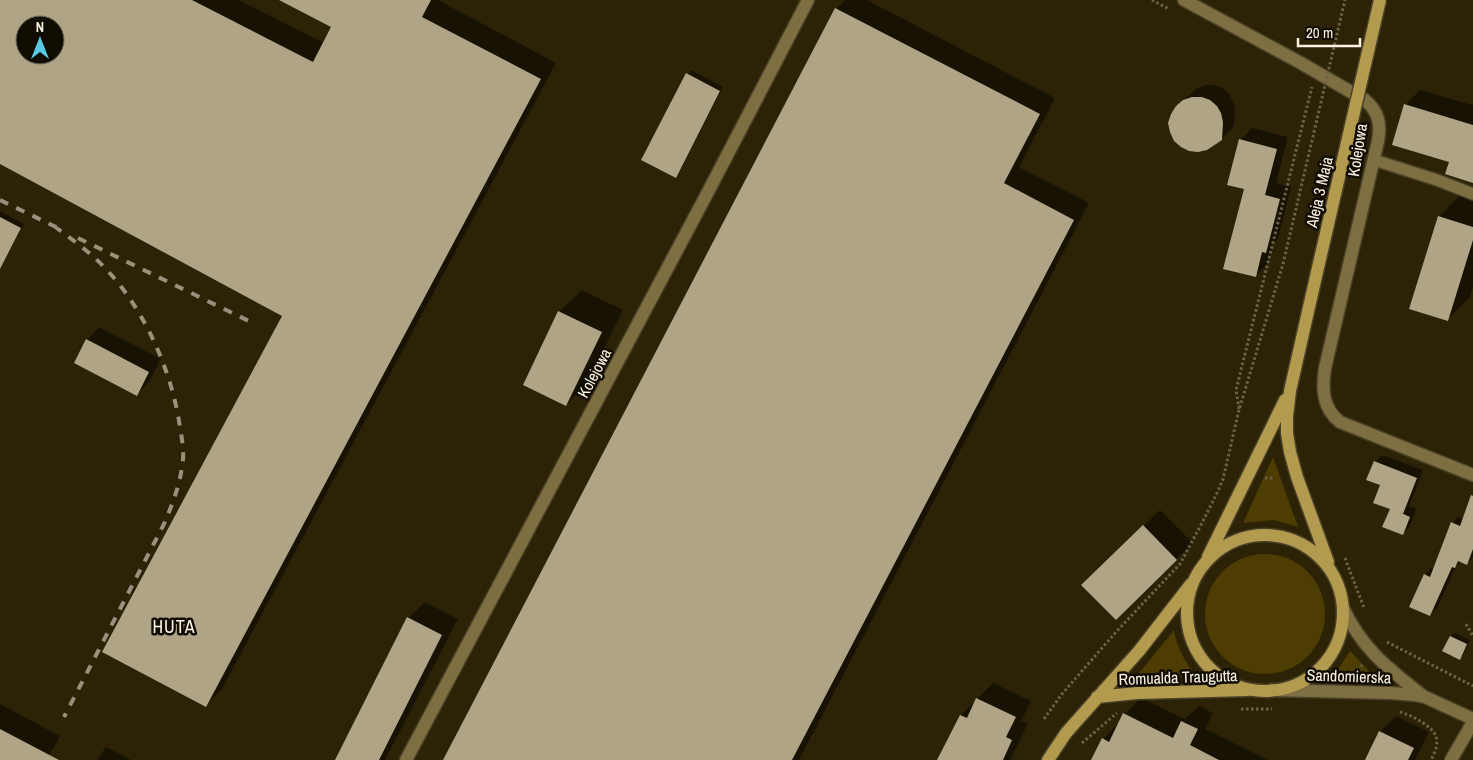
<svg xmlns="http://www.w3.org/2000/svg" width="1473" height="760" font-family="'Archivo Narrow',sans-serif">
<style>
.green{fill:#4d3d02}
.shadow{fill:#0007;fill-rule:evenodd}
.building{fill:#afa586;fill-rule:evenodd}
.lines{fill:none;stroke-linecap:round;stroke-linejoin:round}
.service-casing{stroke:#494026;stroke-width:14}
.minor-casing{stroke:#494026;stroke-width:15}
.tertiary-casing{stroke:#494026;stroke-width:15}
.secondary-casing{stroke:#494026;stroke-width:15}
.path{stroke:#6a6249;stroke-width:3;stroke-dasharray:2.5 2.5;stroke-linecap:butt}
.service{stroke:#7e6f42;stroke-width:11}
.minor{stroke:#7e6f42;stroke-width:12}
.tertiary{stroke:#7e6f42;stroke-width:12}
.secondary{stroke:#b29a4f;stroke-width:12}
.rail{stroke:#98917b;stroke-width:4;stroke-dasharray:9 9;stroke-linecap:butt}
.secondary-bridge-casing{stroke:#494026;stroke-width:15;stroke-linecap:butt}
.path-bridge{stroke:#6a6249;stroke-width:3;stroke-dasharray:2.5 2.5;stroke-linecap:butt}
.secondary-bridge{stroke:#b29a4f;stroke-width:12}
.labels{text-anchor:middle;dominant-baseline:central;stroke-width:5;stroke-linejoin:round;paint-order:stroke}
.street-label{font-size:16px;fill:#faf4e4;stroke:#110d03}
.neighbourhood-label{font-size:18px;letter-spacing:1px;fill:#faf4e4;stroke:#110d03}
</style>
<rect width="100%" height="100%" fill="#2c2307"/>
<!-- green -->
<path class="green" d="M1273 457 1298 527 1274 520 1243 523Z
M1205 614a60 60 0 1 1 120 0a60 60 0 1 1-120 0Z
M1174 630C1177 648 1185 662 1196 676L1136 677Z
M1350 651 1374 676 1334 675Z"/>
<!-- shadow -->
<path class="shadow" d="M0 0H239L324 43 333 27 292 0H438L556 63 222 689 206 705 284 315 0 163ZM25 25H55V55H25Z
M845 0H867L1055 98 1019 167 1089 203 799 760H444L836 9Z
M691 70 723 87 679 172 676 176 687 74Z
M1206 85H1215L1222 88 1229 94 1233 101 1235 109 1234 126 1222 139 1177 106 1197 88Z
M1420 90 1472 105 1473 104V182L1451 161 1405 105Z
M1252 128 1288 137 1276 183 1291 187 1278 239 1272 245 1267 264 1255 276 1240 140Z
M1461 194 1473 198V287L1470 297 1447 320 1439 217Z
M0 211 24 224 0 269Z
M582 290 623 310 588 382 566 405 559 312Z
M99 327 161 359 149 382 137 394 87 340Z
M1382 455 1423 470 1409 506 1416 509 1410 526 1402 534 1382 485 1375 462Z
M1160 510 1193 543 1116 618 1083 585Z
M1473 516V557L1467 563 1461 561 1456 566 1437 608 1430 615 1425 575 1431 568 1434 569 1452 523 1458 517 1465 519Z
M425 602 458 619 385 760H336L408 618Z
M1455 633 1470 640 1463 655 1459 658 1444 651 1451 636Z
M993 683 1031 701 1021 721 1028 723 1010 760H939L961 715Z
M1141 698 1185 719 1199 706 1213 713 1205 729 1268 760H1093L1103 739 1119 723 1124 714Z
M0 704 60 736 47 760H0Z
M1396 716 1429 732 1415 760H1366L1380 732Z
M106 747 131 760H98L103 751Z"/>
<!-- building -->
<path class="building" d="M0 0H192L313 62 331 27 279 0H431L422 17 541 79 206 707 102 652 282 316 0 164ZM25 25H55V55H25Z
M835 8 1040 114 1004 183 1074 220 792 760H443Z
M686 73 720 91 676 178 641 160Z
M1192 97H1202L1210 100 1217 106 1221 113 1223 122 1222 140 1207 150 1198 152 1189 151 1181 147 1174 141 1170 132 1168 123 1171 114 1176 106 1183 100Z
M1404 104 1473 125V183L1445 174 1449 162 1392 145Z
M1239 139 1277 149 1265 195 1280 199 1266 253 1262 252 1256 277 1223 269 1244 189 1227 185Z
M1438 216 1473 227V240L1448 321 1409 309Z
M0 217 21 228 0 269Z
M558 311 602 332 566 406 523 385Z
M86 339 149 372 137 396 74 363Z
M1374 461 1417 478 1403 514 1399 512 1410 517 1403 535 1382 527 1390 509 1373 503 1380 485 1366 480Z
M1471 495 1473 496V549L1467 565 1458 561 1455 568 1452 567 1430 616 1409 607 1424 574 1430 577 1451 522 1460 526Z
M1143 525 1177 560 1116 620 1081 585Z
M407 617 442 635 379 760H335Z
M1450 636 1467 644 1460 660 1442 651Z
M976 698 1016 717 1006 737 1012 740 1003 760H937L960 715 967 718Z
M1123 713 1173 738 1181 721 1198 729 1190 745 1219 760H1091L1102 738 1109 742Z
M0 729 59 760H0Z
M1379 731 1414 748 1408 760H1365Z"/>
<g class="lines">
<!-- service casing -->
<g class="service-casing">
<path id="service" d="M1374 160 1437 180 1473 194"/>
</g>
<!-- minor casing -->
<g class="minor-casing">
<path id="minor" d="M1184 0 1299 62 1365 100C1379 112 1381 124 1378 141L1325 368C1322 388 1322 408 1340 422L1473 475
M406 760 709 190 808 0
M1451 760 1473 722"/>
</g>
<!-- tertiary casing -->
<g class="tertiary-casing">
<path id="tertiary" d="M1343 608C1363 650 1388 668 1423 696
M1271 690 1391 693 1415 695 1425 697 1473 719"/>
</g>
<!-- secondary casing -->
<g class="secondary-casing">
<path id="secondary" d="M1317 272 1290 391 1287 416V433L1290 452 1297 477 1328 562
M1187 613a78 78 0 1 1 156 0a78 78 0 1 1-156 0Z
M1208 557 1285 400
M1097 697 1137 693 1247 690
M1048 760 1066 733 1139 651 1191 584"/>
</g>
<!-- path -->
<path class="path" d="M1152 0 1169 9
M1239 409 1236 390 1312 87
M1265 478H1275
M1345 558 1364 608
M1466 624 1473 636
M1387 642 1473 686
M1359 671 1362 665
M1241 709H1272
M1400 712C1411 715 1433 726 1436 737 1439 744 1434 754 1431 760
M1044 719 1062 694 1116 632 1180 564 1203 521 1218 491 1223 479 1239 410 1283 264
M1082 743 1117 713"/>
<!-- service -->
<use href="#service" class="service"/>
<!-- minor -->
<use href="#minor" class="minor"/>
<!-- tertiary -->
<use href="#tertiary" class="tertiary"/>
<!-- secondary -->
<use href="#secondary" class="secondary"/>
<!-- rail -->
<path class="rail" d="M0 200 60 229
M54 226C71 239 89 251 104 267 143 307 170 367 179 421 181 434 184 447 183 459 181 482 173 503 164 524L64 717
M78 238 255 324"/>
<!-- secondary-bridge casing -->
<g class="secondary-bridge-casing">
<path id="secondary-bridge" d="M1317 272 1380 0"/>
</g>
<!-- path-bridge -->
<path class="path-bridge" d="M1283 264 1345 0"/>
<!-- secondary-bridge -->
<use href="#secondary-bridge" class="secondary-bridge"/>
</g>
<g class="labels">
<!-- street labels -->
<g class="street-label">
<text transform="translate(1357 150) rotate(-81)">Kolejowa</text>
<text transform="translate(1319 192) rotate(-77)">Aleja 3 Maja</text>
<text transform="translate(594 373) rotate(-62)">Kolejowa</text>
<text transform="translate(1349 676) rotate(2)">Sandomierska</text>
<text transform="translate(1178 677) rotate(-2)">Romualda Traugutta</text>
</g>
<!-- neighbourhood labels -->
<g class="neighbourhood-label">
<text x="174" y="626">HUTA</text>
</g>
</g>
<!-- north arrow -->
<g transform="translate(40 40)"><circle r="24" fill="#110d03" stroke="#6e695d"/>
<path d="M0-4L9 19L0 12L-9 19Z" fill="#58c9e3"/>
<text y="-8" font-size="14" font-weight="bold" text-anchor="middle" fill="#faf4e4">N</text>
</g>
<!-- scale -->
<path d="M1298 38v8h62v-8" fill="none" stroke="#faf4e4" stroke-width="2.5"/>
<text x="1306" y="38" font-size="15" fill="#faf4e4" stroke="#110d03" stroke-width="4" paint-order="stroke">20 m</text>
</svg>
